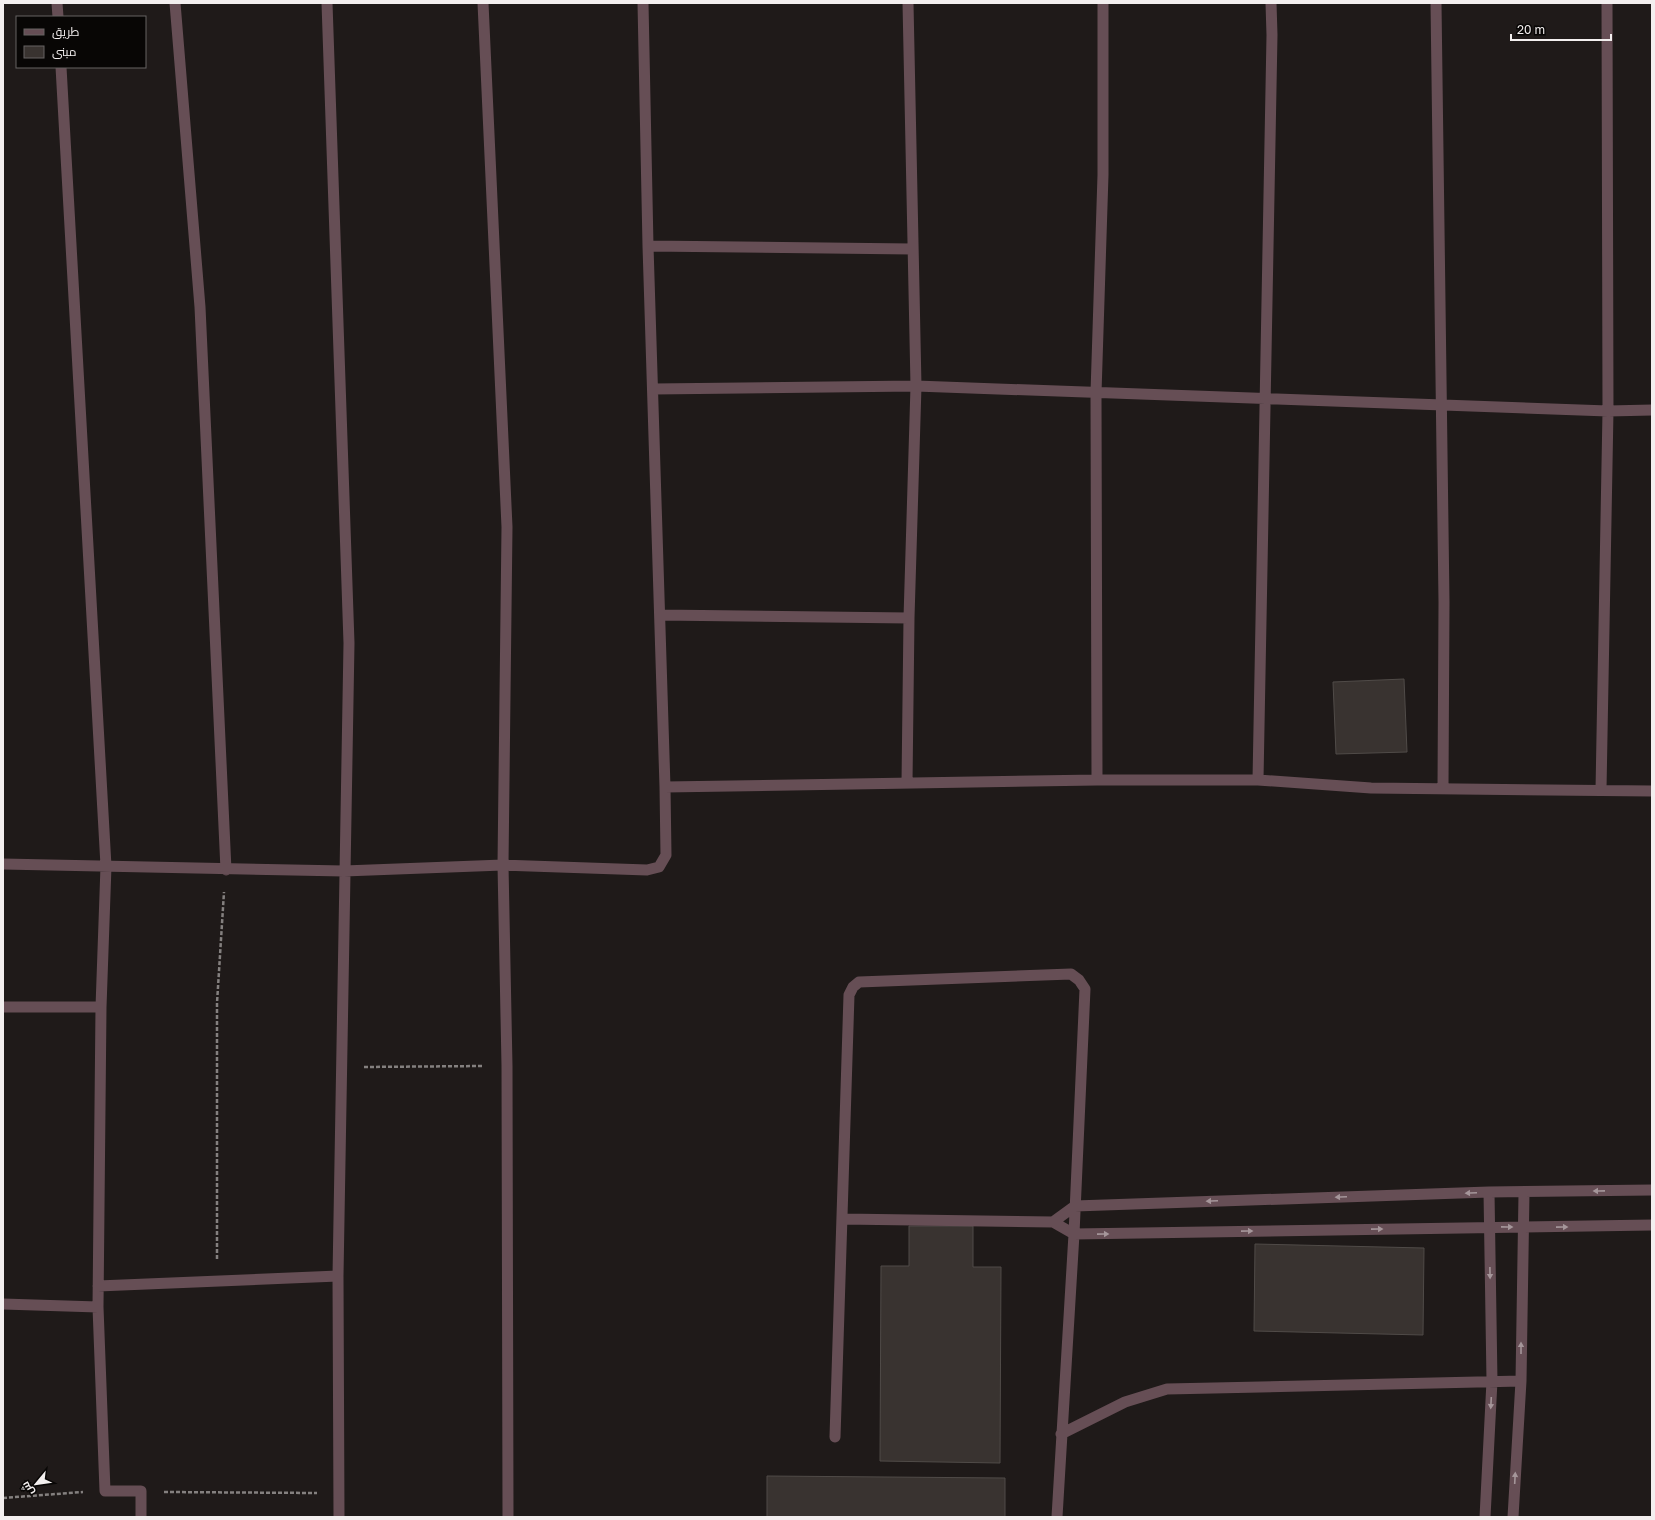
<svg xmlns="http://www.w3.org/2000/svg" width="1655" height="1520" font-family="'Golos Text',Cairo,sans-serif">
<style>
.building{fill:#393330;stroke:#504b48}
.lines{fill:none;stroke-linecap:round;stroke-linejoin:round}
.path{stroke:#84807f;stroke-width:2.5;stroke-dasharray:4 2;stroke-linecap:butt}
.service{stroke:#664e55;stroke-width:11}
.minor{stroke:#664e55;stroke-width:11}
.oneway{fill:#a5969a}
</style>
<rect width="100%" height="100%" fill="#1f1a19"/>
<!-- building -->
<path class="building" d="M1404 679 1407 752 1336 754 1333 682Z
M909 1226H973V1267H1001L1000 1463 880 1461 881 1266H909Z
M1255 1244 1424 1248 1423 1335 1254 1331Z
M767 1476 1005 1478V1517H767Z"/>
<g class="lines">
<!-- path -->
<path class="path" d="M364 1067 483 1066
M217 1259V1003L224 892
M164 1492 317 1493
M3 1498 83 1492"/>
<!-- service -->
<path class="service" d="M843 1219 1053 1222 1074 1234 1652 1225
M1053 1222 1075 1206 1489 1192 1652 1190
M1061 1434 1125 1402 1167 1389 1521 1381
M835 1437 849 995 853 987 859 982 1071 974 1079 980 1085 989 1074 1234 1057 1517
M1485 1517 1492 1381 1489 1192
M1513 1517 1521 1381 1524 1193"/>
<!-- minor -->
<path class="minor" d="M57 3 58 17
M175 3 200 307 226 870
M327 3 349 643 338 1276 339 1517
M483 3 507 527 503 865 507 1066 508 1517
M1436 3 1444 602 1443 788
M61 67 106 866 101 1007 98 1307 105 1491H141V1517
M648 246 912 249
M654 389 916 386 1608 411 1652 410
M660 615 909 618
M1097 780 1096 393 1103 175V3
M1258 780 1371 788 1652 791
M907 783 909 618 916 386 908 3
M665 787 1097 780H1258L1272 35 1271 3
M1601 790 1608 411 1607 3
M3 864 344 871 503 865 647 870 659 867 666 855 665 787 648 246 643 3
M3 1007H101
M98 1286 338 1276
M3 1304 98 1307"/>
</g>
<!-- one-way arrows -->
<defs><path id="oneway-solid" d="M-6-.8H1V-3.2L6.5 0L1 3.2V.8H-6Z"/></defs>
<g class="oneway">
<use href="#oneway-solid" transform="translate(1599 1191) rotate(179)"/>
<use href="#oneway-solid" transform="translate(1471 1193) rotate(178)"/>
<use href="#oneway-solid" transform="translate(1341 1197) rotate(178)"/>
<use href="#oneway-solid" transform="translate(1212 1201) rotate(178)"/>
<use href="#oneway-solid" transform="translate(1507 1227) rotate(1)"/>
<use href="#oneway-solid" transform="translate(1562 1227) rotate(-1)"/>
<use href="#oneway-solid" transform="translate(1377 1229) rotate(-1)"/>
<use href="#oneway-solid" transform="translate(1247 1231) rotate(-1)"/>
<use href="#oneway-solid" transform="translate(1103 1234) rotate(-1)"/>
<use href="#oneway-solid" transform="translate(1490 1273) rotate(89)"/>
<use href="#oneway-solid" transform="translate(1521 1348) rotate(-90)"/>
<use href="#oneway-solid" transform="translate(1491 1403) rotate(93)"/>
<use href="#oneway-solid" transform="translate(1515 1478) rotate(-87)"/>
</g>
<!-- border -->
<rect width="1655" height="1520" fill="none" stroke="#f3efef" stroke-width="8"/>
<!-- legend -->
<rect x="16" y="16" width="130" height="52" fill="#080605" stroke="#666363"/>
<rect x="24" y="29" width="20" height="6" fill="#664e55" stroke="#666363"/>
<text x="52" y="36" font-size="12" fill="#f3efef">طريق</text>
<rect x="24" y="46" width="20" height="12" fill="#393330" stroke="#666363"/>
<text x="52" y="56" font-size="12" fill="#f3efef">مبنى</text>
<!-- north arrow -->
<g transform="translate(36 1484) rotate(241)" stroke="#080605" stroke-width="3" paint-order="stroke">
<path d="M0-3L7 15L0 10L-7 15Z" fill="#f3efef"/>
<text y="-6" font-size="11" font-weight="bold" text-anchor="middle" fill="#f3efef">ش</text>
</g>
<!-- scale -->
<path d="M1511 34v6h100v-6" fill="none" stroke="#f3efef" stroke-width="2"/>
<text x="1517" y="34" font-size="12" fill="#f3efef" stroke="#080605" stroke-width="3" paint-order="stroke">20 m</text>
</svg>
